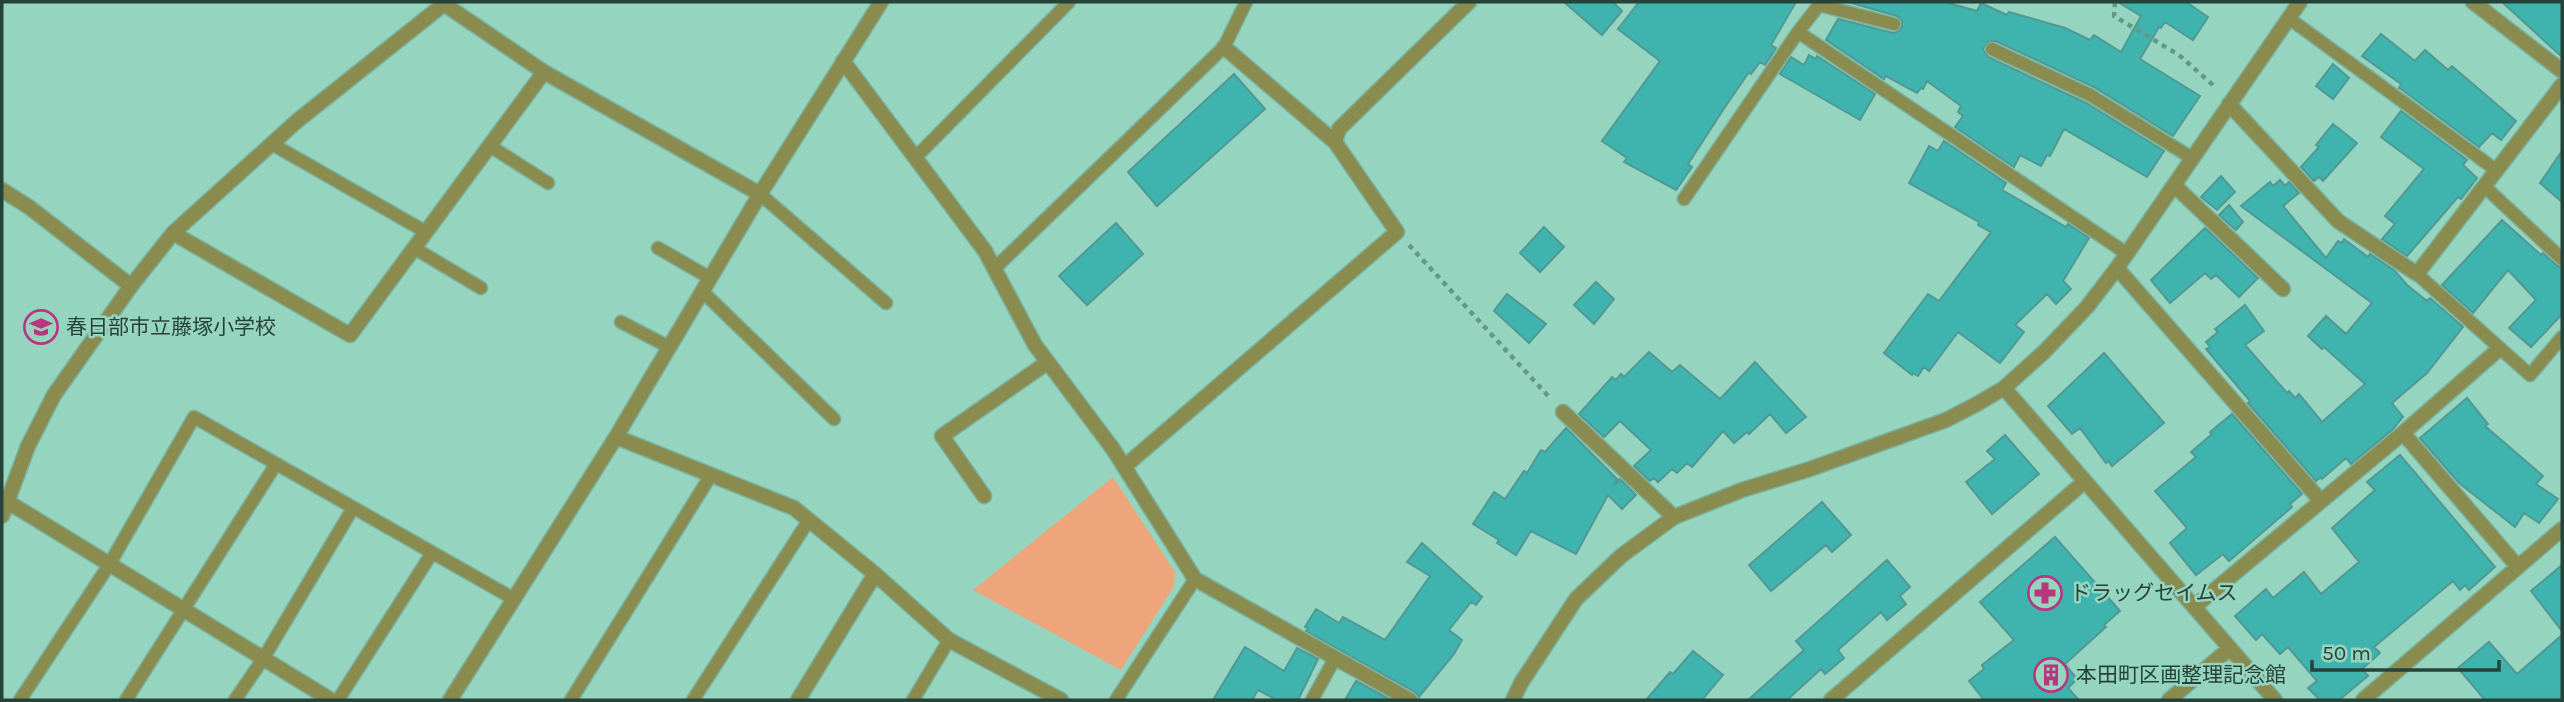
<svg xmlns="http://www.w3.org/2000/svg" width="2564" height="702" font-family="Karla,'Noto Sans JP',sans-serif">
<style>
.green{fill:#eea57b}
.building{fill:#3fb4af;stroke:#509894;stroke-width:2}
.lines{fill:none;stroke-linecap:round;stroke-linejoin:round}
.service-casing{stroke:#7bb29f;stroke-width:15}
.minor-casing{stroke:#7bb29f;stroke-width:17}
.tertiary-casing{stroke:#7bb29f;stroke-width:17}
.path{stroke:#669686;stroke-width:4.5;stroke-dasharray:5 5;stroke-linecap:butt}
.service{stroke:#898c4e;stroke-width:12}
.minor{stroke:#898c4e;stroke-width:14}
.tertiary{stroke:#898c4e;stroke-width:14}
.labels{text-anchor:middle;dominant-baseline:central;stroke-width:5;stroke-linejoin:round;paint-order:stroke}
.poi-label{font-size:21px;fill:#274239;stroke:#95d5bf;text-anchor:start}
</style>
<rect width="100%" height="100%" fill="#95d5bf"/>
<!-- green -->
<path class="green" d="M1113 477 1175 572 1174 586 1121 670 973 590Z"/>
<!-- building -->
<path class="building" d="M1564 2H1613L1622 11 1602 35Z
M1639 2H1796L1771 45 1776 48 1765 65 1760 62 1751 74 1749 72 1723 110 1688 164 1692 167 1676 190 1624 162 1627 158 1602 141 1660 61 1618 29Z
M1848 2H1945L1977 11 1981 3 2007 15 2009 12 2065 28 2090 40 2094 35 2121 52 2141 16 2118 2H2186L2208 17 2193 40 2165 22 2161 28 2159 27 2140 59 2200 96 2173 136 2094 87 1996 41 1988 42 1983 49 1988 57 2086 103 2164 151 2147 177 2064 129 2050 156 2047 155 2041 166 2020 155 2014 167 1955 127 1963 116 1958 112 1961 106 1927 81 1923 89 1921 88 1917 93 1886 76 1884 79 1826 40 1838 19 1893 33 1897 32 1902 27V21L1897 16Z
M2502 2H2562V57Z
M2381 34 2415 61 2425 50 2448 70 2452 66 2516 121 2501 140 2492 133 2479 147 2401 89 2399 88 2401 84 2362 56Z
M1809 55 1816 59 1817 56 1875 94 1860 120 1780 74 1791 57 1804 65Z
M2333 64 2349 78 2333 99 2316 86Z
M1234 74 1265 109 1157 206 1128 172Z
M2401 111 2467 160 2463 165 2477 178 2461 199 2458 197 2407 256 2382 239 2395 224 2385 216 2424 169 2381 137Z
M2333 124 2357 143 2323 181 2319 177 2314 181 2301 167 2319 147 2316 145Z
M1944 141 2006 183 2002 190 2066 227 2068 224 2089 238 2063 281 2071 289 2056 304 2047 294 2015 325 2024 332 2000 363 1958 332 1929 371 1924 367 1918 376 1913 373 1912 375 1884 353 1928 294 1939 301 1991 232 1978 225 1979 222 1909 183 1929 146 1938 151Z
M2562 151V202L2540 183Z
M2221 176 2235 192 2217 210 2201 197Z
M2280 180 2285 186 2289 182 2299 193 2283 206 2326 258 2338 241 2342 243 2344 239 2368 257 2370 254 2395 271 2407 285 2427 301 2430 298 2463 327 2427 373 2392 403 2403 417 2392 430 2351 464 2346 458 2322 479 2321 477 2316 481 2248 403 2250 401 2206 349 2210 347 2206 342 2218 332 2215 329 2245 305 2264 331 2245 345 2287 393 2289 391 2295 398 2299 394 2322 422 2365 384 2324 347 2322 349 2308 336 2326 316 2346 334 2372 303 2241 206 2270 182 2273 186Z
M2229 205 2243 222 2236 230 2219 215Z
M2502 220 2541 255 2543 253 2556 265 2562 268V314L2531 347 2509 328 2536 300 2508 270 2473 313 2442 285Z
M1116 223 1143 254 1087 305 1059 276Z
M1544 227 1564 247 1540 272 1520 253Z
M2205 228 2258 278 2239 297 2216 275 2211 279 2205 273 2170 303 2151 280Z
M1596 282 1614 299 1594 324 1574 305Z
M1507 294 1546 324 1529 343 1494 311Z
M1649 352 1672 372 1680 365 1720 399 1755 362 1806 417 1786 433 1770 414 1749 434 1747 432 1734 443 1723 431 1692 467 1687 463 1677 473 1672 469 1658 482 1654 478 1650 481 1634 466 1651 450 1620 421 1604 437 1579 414 1612 377 1616 380 1621 374 1624 377Z
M2104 353 2164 423 2112 466 2108 461 2106 463 2080 428 2072 434 2048 406Z
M2467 398 2488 424 2485 426 2543 476 2536 484 2558 499 2539 523 2524 513 2515 527 2459 483 2420 438Z
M2232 414 2302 494 2290 504 2292 507 2229 561 2223 554 2196 575 2170 543 2187 528 2155 491 2196 457 2191 452 2212 434 2210 432Z
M1566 428 1617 479 1614 485 1620 479 1636 495 1622 509 1608 495 1576 554 1531 531 1516 555 1497 543 1499 540 1473 524 1494 492 1505 499 1524 471 1527 473 1541 450 1545 452Z
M2005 435 2039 474 1992 514 1966 482 1995 459 1987 451Z
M2400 455 2495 567 2469 590 2465 585 2460 590 2453 581 2374 647 2380 653 2362 669 2368 676 2339 700H2320L2308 688 2317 681 2288 647 2280 654 2262 634 2256 640 2235 616 2266 589 2273 598 2304 572 2321 594 2359 562 2332 528 2375 490 2367 482Z
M1822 502 1851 535 1832 552 1826 545 1771 591 1749 565Z
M2055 537 2120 611 2104 625 2106 627 2065 664 2077 679 2068 688 2079 700H1984L1969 681 1984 669 1982 665 2014 640 1980 602Z
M1422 543 1482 597 1476 605 1471 602 1449 630 1462 640 1454 654 1419 697 1415 692 1306 631 1308 628 1305 627 1316 609 1339 623 1343 617 1385 640 1430 576 1407 562Z
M1887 560 1910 587 1900 596 1906 604 1887 620 1881 612 1838 650 1844 658 1825 674 1821 669 1787 700H1748L1804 650 1796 641Z
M2562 565V631L2531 591Z
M2562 635V700H2485L2458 668 2489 642 2517 674Z
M1245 647 1284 671 1297 648 1318 659 1298 700H1277L1258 690 1252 700H1213Z
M1693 651 1723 675 1702 700H1646L1670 672 1673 674Z
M1356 681 1391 700H1345Z"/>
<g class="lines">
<!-- service casing -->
<g class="service-casing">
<path id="service" d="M2290 19 2496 170
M1798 32 1819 5 1894 24
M1992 49 2090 95 2192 158
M272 144 426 232
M490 146 548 183
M915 158 1069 2
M2484 186 2562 259
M760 194 886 303
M1684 199 1798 32 2126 253
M414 248 481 288
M658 248 710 278
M994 269 1224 47 1246 2
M2417 274 2530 375 2562 337
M702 291 834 419
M621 322 669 347
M20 700 109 565 194 417 514 599
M126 700 276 464
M235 700 263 659 353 508
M338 700 432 553
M571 700 711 475
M693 700 809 520
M913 700 949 640
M1116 700 1195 579
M1312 700 1335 658"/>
</g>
<!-- minor casing -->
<g class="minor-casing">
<path id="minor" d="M2473 2 2562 71
M444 4 544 72 760 194
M1224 47 1335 142
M843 61 985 251 1035 345 1113 449 1195 579 1410 700
M2229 104 2338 221 2417 274 2562 85
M2175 186 2283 289
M2 190 29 207 131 286
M173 233 350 335 544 72
M2117 268 2321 501
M2004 388 2275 700
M1563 412 1674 517
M2403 433 2518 567
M616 437 794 508 875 574 949 640 1061 700
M1124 467 1397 232 1335 142 1339 129 1469 2
M984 496 942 436 1048 362
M8 502 331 700
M2 516 28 446 54 395 131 286 173 233 297 121 444 4
M2194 607 2403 433 2499 349
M450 700 616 437 760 194 881 2
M798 700 875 574
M1831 700 2084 482
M2169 700 2229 649
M2363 700 2562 529"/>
</g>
<!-- tertiary casing -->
<g class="tertiary-casing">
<path id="tertiary" d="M1513 700 1521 683 1576 599 1621 556 1674 517 1742 490 1810 469 1946 420 1977 404 2004 388 2044 352 2087 307 2117 268 2300 2"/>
</g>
<!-- path -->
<path class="path" d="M2115 2 2114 16 2179 55 2213 85
M1409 245 1550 398"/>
<!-- service -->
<use href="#service" class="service"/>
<!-- minor -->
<use href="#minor" class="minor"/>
<!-- tertiary -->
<use href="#tertiary" class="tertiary"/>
</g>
<!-- icons -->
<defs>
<g id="school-ring" transform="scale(1.75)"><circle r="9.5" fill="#95d5bf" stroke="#b8367e" stroke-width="1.5"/><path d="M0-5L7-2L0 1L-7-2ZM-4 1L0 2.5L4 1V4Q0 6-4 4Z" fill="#b8367e"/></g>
<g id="pharmacy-ring" transform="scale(1.75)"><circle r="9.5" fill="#95d5bf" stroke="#b8367e" stroke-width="1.5"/><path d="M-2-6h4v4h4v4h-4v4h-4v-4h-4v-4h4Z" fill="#b8367e"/></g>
<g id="building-ring" transform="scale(1.75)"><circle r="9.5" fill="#95d5bf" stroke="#b8367e" stroke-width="1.5"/><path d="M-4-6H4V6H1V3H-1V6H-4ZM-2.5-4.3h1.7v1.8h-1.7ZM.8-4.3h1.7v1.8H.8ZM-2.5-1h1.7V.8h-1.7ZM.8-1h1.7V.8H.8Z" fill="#b8367e"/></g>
</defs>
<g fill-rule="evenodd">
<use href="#school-ring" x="41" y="327"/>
<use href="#pharmacy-ring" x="2045" y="593"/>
<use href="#building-ring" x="2051" y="675"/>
</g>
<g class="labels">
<!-- poi labels -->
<g class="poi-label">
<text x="66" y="327">春日部市立藤塚小学校</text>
<text x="2070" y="593">ドラッグセイムス</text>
<text x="2076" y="675">本田町区画整理記念館</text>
</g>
</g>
<!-- border -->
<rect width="2564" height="702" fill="none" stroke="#274239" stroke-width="7"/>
<!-- scale -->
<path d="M2312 660v10h187v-10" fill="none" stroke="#274239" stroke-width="3.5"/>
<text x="2322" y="660" font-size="21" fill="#274239" stroke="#95d5bf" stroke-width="5" paint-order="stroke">50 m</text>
</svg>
